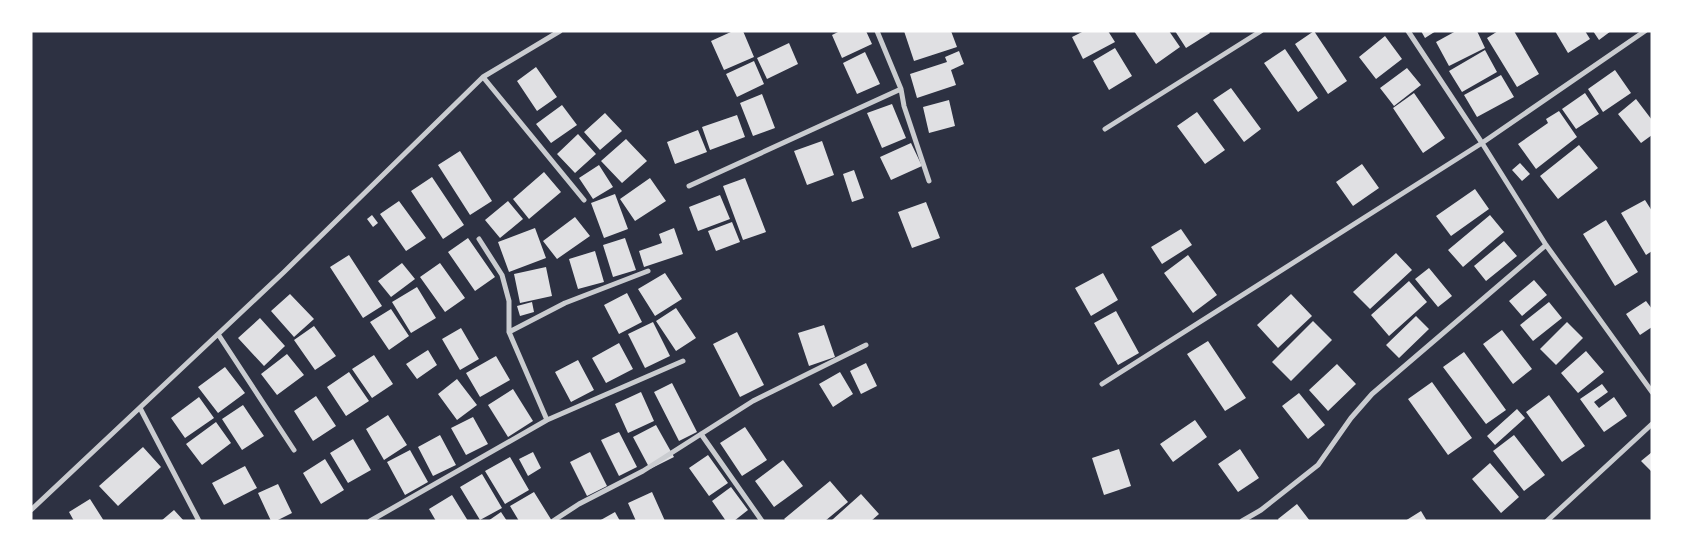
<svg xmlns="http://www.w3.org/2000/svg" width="1683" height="552" font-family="Manrope,sans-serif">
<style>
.building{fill:#e0e0e3}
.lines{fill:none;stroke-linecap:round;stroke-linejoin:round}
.minor{stroke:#caccd0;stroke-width:5}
</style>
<rect width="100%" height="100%" fill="#2d3142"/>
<!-- building -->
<path class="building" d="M733 31H743L754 57 724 70 711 41Z
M840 31H866L872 44 842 58 832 35Z
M904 31H951L957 47 914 61Z
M1084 31H1108L1115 42 1083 59 1072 37Z
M1134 31H1169L1180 47 1156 64Z
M1175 31H1209L1210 33 1186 48Z
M1314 31 1347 81 1328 94 1295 44Z
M1421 31H1436L1425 38Z
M1456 31H1477L1485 48 1449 66 1436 42Z
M1498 31H1514L1539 74 1517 87 1487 38Z
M1555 31H1585L1590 39 1568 53Z
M1593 31H1611L1599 40Z
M1385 36 1402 59 1376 79 1359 57Z
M789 43 798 64 767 79 757 58Z
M1115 48 1132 76 1109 90 1093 61Z
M1285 49 1318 98 1298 112 1264 63Z
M1485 50 1497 72 1462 92 1449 71Z
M959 51 964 64 951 70 956 85 917 98 910 74 947 62 945 57Z
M865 52 880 84 857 94 843 63Z
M754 61 764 84 737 97 726 74Z
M536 67 557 97 537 111 517 81Z
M1407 68 1421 85 1394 106 1380 88Z
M1615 70 1631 93 1603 112 1588 89Z
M1501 75 1514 97 1477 117 1464 95Z
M1231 88 1261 129 1244 142 1213 100Z
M1414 93 1445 138 1423 153 1393 108Z
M1585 93 1599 114 1576 129 1562 109Z
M762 94 775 128 753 136 740 103Z
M1636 99 1652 120V135L1641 143 1618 114Z
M949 100 955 126 929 133 923 107Z
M892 104 906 138 882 148 867 113Z
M562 105 577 125 551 143 536 124Z
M1559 111 1577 137 1536 169 1518 144 1548 123 1546 119Z
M1197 112 1225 150 1205 164 1177 126Z
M605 113 622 131 600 150 584 132Z
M737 115 745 137 710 150 702 127Z
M698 130 707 152 675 164 667 142Z
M578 134 596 154 575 173 557 154Z
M626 139 647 161 622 183 601 161Z
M822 141 834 175 807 185 794 151Z
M911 143 922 166 891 180 880 157Z
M1579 145 1598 168 1558 199 1540 176Z
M460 151 492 201 470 215 438 165Z
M1520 163 1530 174 1522 181 1512 170Z
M1362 164 1379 188 1353 206 1336 182Z
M599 165 613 187 593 199 579 178Z
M854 170 864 198 852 202 843 174Z
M544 172 561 192 529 219 513 199Z
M432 177 464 225 443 239 411 191Z
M650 178 666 201 635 221 620 199Z
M745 178 766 232 743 240 723 186Z
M1475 189 1489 209 1451 236 1436 216Z
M615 194 628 229 604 238 591 203Z
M720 195 730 219 698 231 689 207Z
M1645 200 1652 211V251L1646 255 1621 213Z
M399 201 426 238 406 251 380 214Z
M508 201 523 219 500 238 485 220Z
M926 202 940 238 912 248 898 212Z
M372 215 378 223 373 227 367 219Z
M1490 215 1504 232 1463 267 1448 250Z
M575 217 590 236 557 259 543 241Z
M1606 220 1638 272 1615 286 1583 234Z
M732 222 740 242 716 251 708 231Z
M535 228 546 258 509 272 498 242Z
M674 228 683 254 644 267 639 251 662 243 659 234Z
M1181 229 1192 245 1162 264 1151 247Z
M468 238 495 277 475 291 448 252Z
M625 238 636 270 613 277 603 245Z
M1504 241 1517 256 1486 281 1474 266Z
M595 251 604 282 578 289 569 259Z
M1396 253 1412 270 1370 309 1353 292Z
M349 255 382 306 363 318 330 267Z
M1188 255 1217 295 1193 313 1164 273Z
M402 263 415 279 391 297 378 281Z
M440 263 465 298 445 312 420 277Z
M546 267 552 296 520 303 514 274Z
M1429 268 1452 296 1438 307 1415 279Z
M665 273 682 299 655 316 638 289Z
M1103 273 1118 300 1091 316 1075 288Z
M1534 280 1547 295 1522 316 1509 301Z
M1409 281 1427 302 1389 336 1371 315Z
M417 287 436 318 411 333 392 302Z
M627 293 642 322 619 334 604 305Z
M290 294 314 319 294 337 271 311Z
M1291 294 1312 316 1278 348 1257 325Z
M1646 301 1652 309V327L1640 335 1626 314Z
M532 302 534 312 520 316 517 306Z
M1549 302 1562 318 1533 341 1520 325Z
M676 308 696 338 676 351 656 321Z
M391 309 409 336 389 350 370 322Z
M1116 311 1139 353 1118 365 1094 323Z
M1416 316 1429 329 1399 358 1386 345Z
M260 318 285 346 264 366 238 338Z
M1313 321 1332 340 1291 381 1272 362Z
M653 322 670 356 645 368 628 334Z
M1567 322 1583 338 1556 365 1540 349Z
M824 325 835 357 809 366 798 333Z
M314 326 336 356 315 370 294 340Z
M461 328 479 359 460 370 442 339Z
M1502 330 1532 369 1513 384 1483 344Z
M737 332 764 385 740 397 713 344Z
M1208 341 1246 398 1225 411 1187 354Z
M619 343 633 369 606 383 592 358Z
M428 350 437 365 417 379 406 364Z
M1586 351 1604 372 1578 393 1561 373Z
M1464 352 1506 410 1486 424 1443 367Z
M287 354 304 375 277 395 261 374Z
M374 355 393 384 372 398 352 369Z
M496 356 510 380 480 397 466 373Z
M578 360 594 390 571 402 555 372Z
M866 363 877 386 861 394 850 371Z
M1337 364 1356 384 1328 411 1309 390Z
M225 367 245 393 218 413 198 387Z
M349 372 369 401 346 416 327 387Z
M840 372 853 394 833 407 819 384Z
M457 379 477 405 457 420 438 394Z
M1432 382 1472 438 1448 455 1408 399Z
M672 383 697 432 679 441 654 392Z
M1602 384 1608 392 1594 402 1599 408 1614 397 1627 416 1604 432 1580 399Z
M513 389 533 421 508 437 488 405Z
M641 392 654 421 628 433 615 404Z
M1299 393 1325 425 1308 439 1282 406Z
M1549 395 1585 446 1562 462 1526 412Z
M316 396 336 426 313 441 294 411Z
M199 397 214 418 185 438 171 418Z
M243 405 264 436 242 450 222 419Z
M1517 409 1525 418 1495 445 1487 436Z
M388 415 407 445 384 460 366 429Z
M473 417 488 444 466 455 451 428Z
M1195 420 1207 437 1173 462 1160 444Z
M216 422 231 443 202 465 186 444Z
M656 425 674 457 650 469 633 437Z
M745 427 767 460 742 476 720 443Z
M619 432 637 467 619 476 601 440Z
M440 435 456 465 433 476 418 447Z
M1514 435 1545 475 1524 491 1493 451Z
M353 439 371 470 348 483 330 453Z
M143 447 161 467 118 506 99 486Z
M1119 449 1131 486 1104 495 1092 458Z
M1240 449 1259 478 1238 492 1218 464Z
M410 450 428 482 405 495 387 462Z
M533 452 541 468 528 476 519 459Z
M590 452 607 486 587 496 570 462Z
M1652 452V472L1641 461Z
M708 455 728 483 709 496 689 468Z
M510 457 529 490 505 504 485 471Z
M325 459 344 490 321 504 303 473Z
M783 460 803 486 774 507 755 481Z
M1490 463 1519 497 1501 513 1472 479Z
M245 466 257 488 224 505 212 483Z
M482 474 502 508 480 520 460 487Z
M830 481 848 502 825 521H786L784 519Z
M278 484 292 513 276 521H271L258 493Z
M731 487 748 510 734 521H726L712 501Z
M534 492 552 521H519L510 506Z
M652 492 665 521H636L628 503Z
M861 494 879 514 871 521H834L832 520Z
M452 495 468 521H436L429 509Z
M90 499 104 521H74L69 512Z
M1297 504 1310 521H1279L1278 519Z
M174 510 184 521H161Z
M1421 511 1427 521H1405Z
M501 512 507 521H488Z
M615 512 620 521H599Z"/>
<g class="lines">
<!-- minor -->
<path class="minor" d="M877 31 901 89 904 106 929 181
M1408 31 1482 143 1546 245 1652 392
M483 77 584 200
M1105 129 1261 31
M689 186 901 89
M479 239 502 275 509 301V332L547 420
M509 332 565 303 648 271
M218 334 294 450
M1102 384 1482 143 1645 31
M140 408 199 521
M701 434 762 521
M31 510 284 272 483 77 560 31
M370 521 547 420 683 361
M553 521 579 504 643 471 753 401 866 345
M1242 521 1261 510 1318 465 1351 418 1372 394 1546 245
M1547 521 1652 424"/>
</g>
<!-- border -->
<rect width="1683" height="552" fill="none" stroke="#ffffff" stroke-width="65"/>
</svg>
